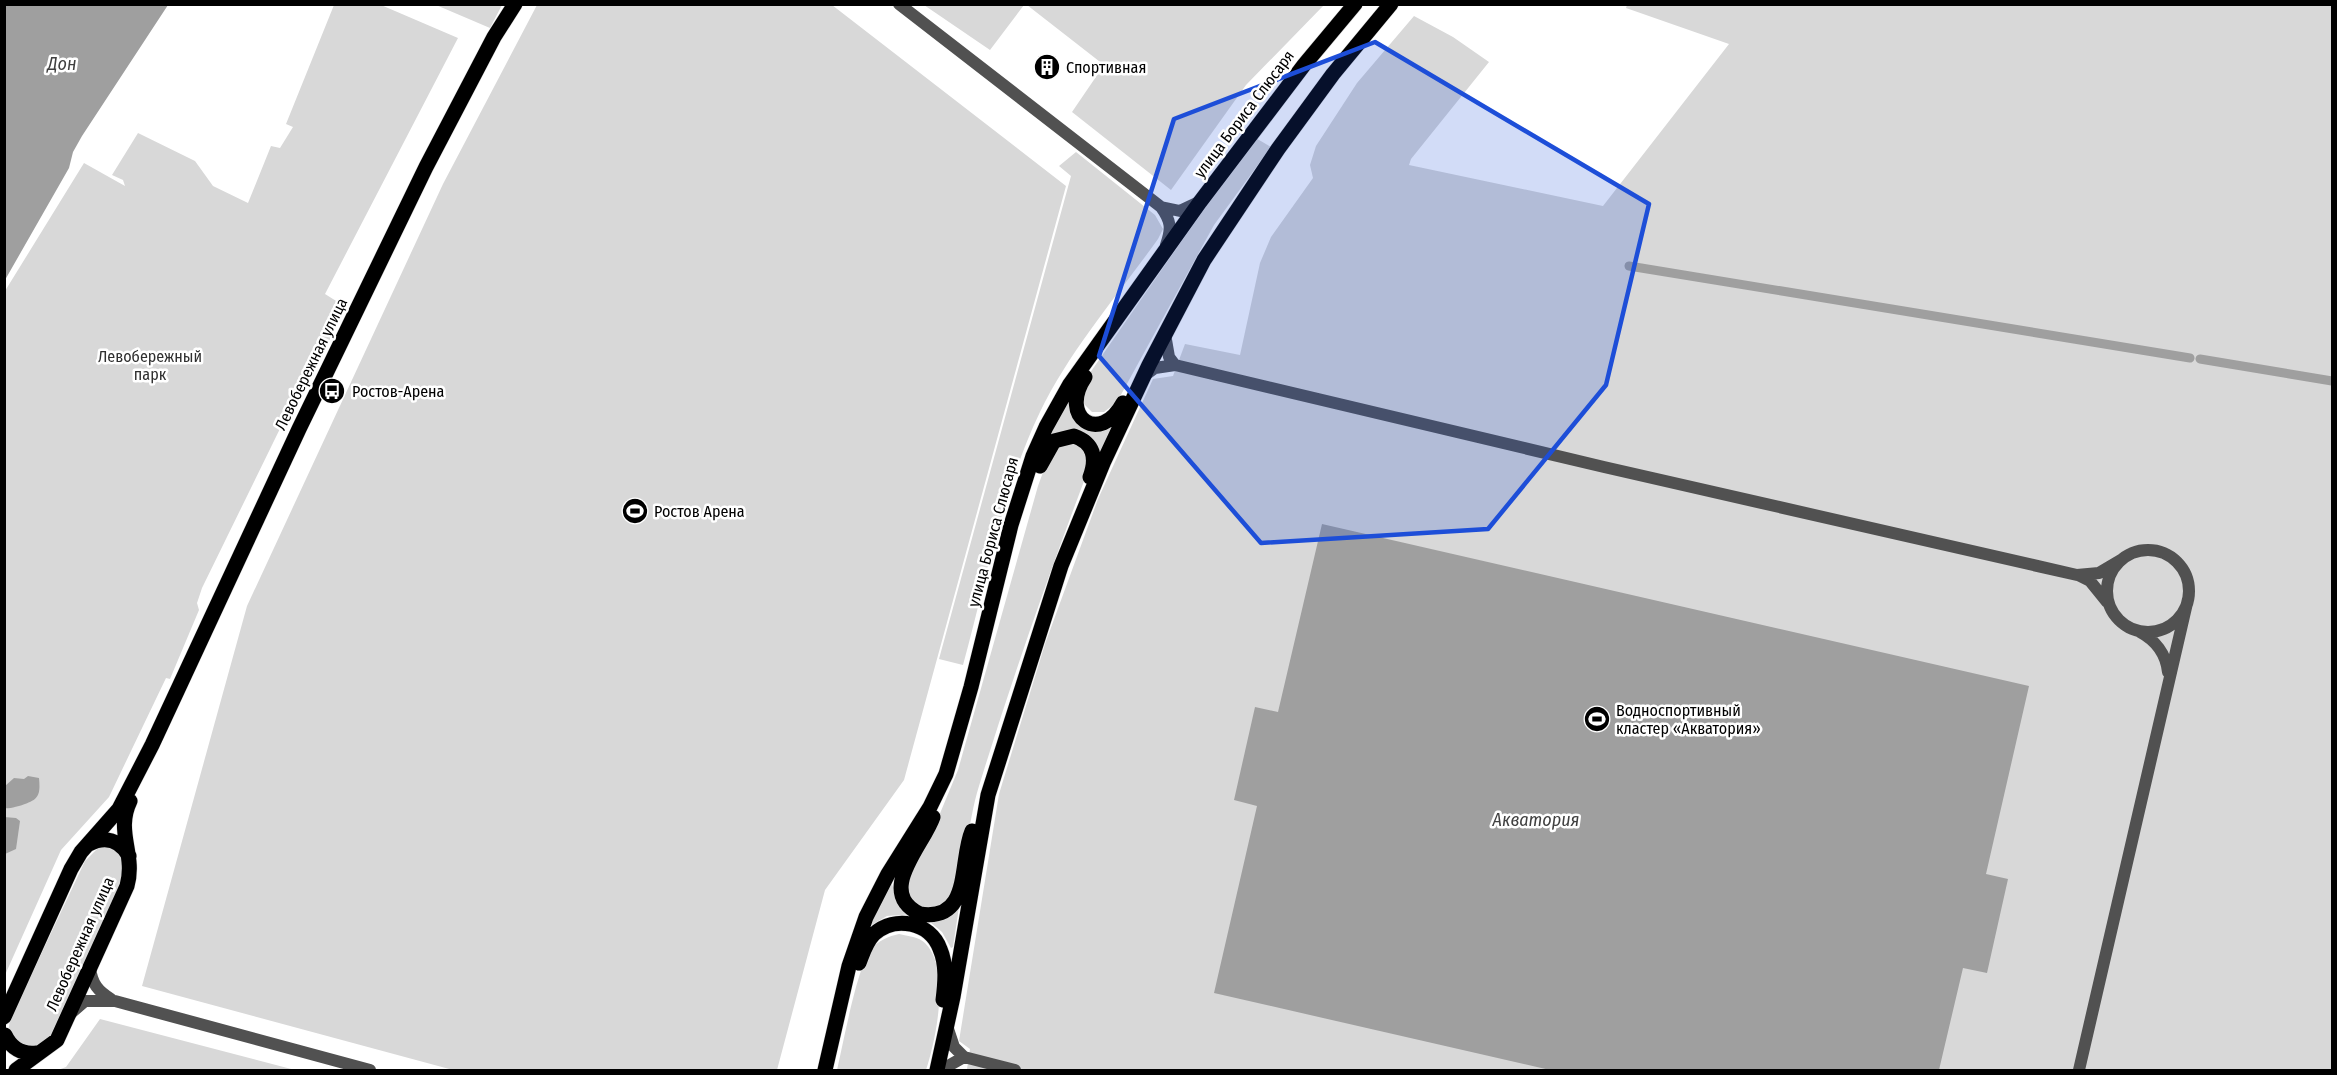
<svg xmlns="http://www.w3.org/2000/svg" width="2337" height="1075" font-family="'Fira Sans Condensed',sans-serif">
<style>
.green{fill:#d8d8d8}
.water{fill:#9f9f9f}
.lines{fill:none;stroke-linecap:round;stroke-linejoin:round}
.canal{stroke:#9f9f9f;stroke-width:9}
.major-casing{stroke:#dbdbdb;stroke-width:16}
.minor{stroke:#515151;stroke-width:12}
.major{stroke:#000;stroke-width:15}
.marked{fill:#1d4ed8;fill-opacity:0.2;stroke:#1d4ed8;stroke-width:4.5;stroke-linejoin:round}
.labels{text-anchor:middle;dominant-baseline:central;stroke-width:5;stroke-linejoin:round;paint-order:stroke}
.poi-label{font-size:16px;fill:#000;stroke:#fff;text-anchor:start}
.street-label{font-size:16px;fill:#000;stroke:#fff}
.park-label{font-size:16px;fill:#2f2f2f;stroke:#fff}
.water-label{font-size:18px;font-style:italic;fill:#404040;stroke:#fff}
</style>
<rect width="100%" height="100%" fill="#fff"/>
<!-- green -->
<path class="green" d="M334 5H381L458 38 325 294 341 304 337 311 342 314 305 391 295 398 202 588 197 603 199 610 170 679 166 678 109 797 61 850 5 975V291L84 163 125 186 123 180 112 175 138 133 195 161 213 186 248 203 271 146 280 148 293 127 286 124Z
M436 5H502L490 28Z
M537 5H832L1066 186 904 780 825 890 777 1070H453L142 986 247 606 443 184Z
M924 5H1024L990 50Z
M1027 5H1324L1246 85 1171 190 1072 112 1104 65Z
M1627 5H2332V1070H963L967 1069 970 1049 959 1041 999 794 1045 644 1098 499 1153 379 1173 376 1185 344 1240 355 1260 263 1271 237 1313 178 1310 165 1316 146 1357 83 1414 16 1453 37 1489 62 1411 159 1409 165 1603 206 1729 44 1626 8Z
M1254 137 1271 147 1214 225 1117 402 1104 412H1092L1083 403 1085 380Z
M1076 152 1155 215 1163 229 1158 239C1118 295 1070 350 1040 412 1002 491 986 582 963 665L939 659 1071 176 1059 166Z
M1066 404 1114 425 1100 455 1075 430 1050 435Z
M1065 441 1085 446 1089 468C1049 573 1012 679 979 786 967 824 967 870 947 904L925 911 908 900 906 876 936 823 958 770 1038 486 1050 453Z
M114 846 128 868 48 1041 26 1049 8 1033 10 1020 85 861 99 847Z
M891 882 898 898 914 914 887 916 870 926 873 913Z
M957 907H959L953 947 951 948 942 932 924 917Z
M899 934C908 936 919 937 925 943 951 968 936 1040 926 1070H837C843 1045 857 967 871 949 878 941 889 936 899 934Z
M100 1019 295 1070H58L66 1067Z"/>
<!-- water -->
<path class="water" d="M5 4 168 5 82 136 73 152 69 168 5 280Z
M1322 524 2029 686 1986 874 2008 879 1987 973 1963 968 1939 1070H1550L1214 993 1257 806 1234 800 1255 707 1278 712Z
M28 776 39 778C41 798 37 800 19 806 13 807 11 809 5 808V786L14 778 24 779Z
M4 817 16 818 20 821 16 849 5 854Z"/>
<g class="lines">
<!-- canal -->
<path class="canal" d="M1629 266 2190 358
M2200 359 2332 381"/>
<!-- major casing -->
<g class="major-casing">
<path id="major" d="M1085 377C1058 417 1100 446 1123 403
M1040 466 1054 441 1074 436C1094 443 1097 458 1090 477
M933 817C923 846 875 892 920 914 972 922 959 861 972 831
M89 844C105 836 120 840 129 856
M859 963C863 953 866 942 874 934 895 915 930 922 940 949 947 965 945 984 943 1000
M4 1017 71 869 81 852 119 809 152 745 299 429 426 167 494 37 515 4
M5 1035C11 1048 22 1055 37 1053
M16 1070 57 1040 127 886C136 854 115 832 130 801
M825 1070 849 966 866 917 888 874 930 807 946 774 971 687 1011 525 1033 456 1046 427 1070 384 1200 202 1304 65 1355 4
M937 1070 953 997 988 795 1061 566 1104 461 1149 365 1204 260 1278 149 1333 74 1391 4"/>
</g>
<!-- minor -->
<path class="minor" d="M899 4 1161 207C1171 221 1172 228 1166 245
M1161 207 1180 211 1199 202
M1165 334 1169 357 1175 365
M1144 376 1155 368 1175 365 1604 467 2077 575 2099 573 2121 560
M2107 591a41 41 0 1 1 82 0a41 41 0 1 1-82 0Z
M2078 575 2090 581 2107 602
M2140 632C2155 640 2166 654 2168 672
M90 968C92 984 98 991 111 999
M70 1014 85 1001H115L370 1070
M947 1026 954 1047 964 1057 1015 1070
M941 1070 964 1057
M2079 1070 2188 599"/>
<!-- major -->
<use href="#major" class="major"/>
</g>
<!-- marked area -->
<path class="marked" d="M1375 42 1649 204 1606 385 1488 529 1261 543 1099 356 1174 119Z"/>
<!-- icons -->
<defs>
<g id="building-disc" transform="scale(1.35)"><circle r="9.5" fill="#000" stroke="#fff"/><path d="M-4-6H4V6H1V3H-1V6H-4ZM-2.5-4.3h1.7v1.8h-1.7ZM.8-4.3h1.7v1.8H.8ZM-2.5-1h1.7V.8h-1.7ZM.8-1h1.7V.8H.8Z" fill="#fff"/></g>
<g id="bus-disc" transform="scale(1.35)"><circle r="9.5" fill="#000" stroke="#fff"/><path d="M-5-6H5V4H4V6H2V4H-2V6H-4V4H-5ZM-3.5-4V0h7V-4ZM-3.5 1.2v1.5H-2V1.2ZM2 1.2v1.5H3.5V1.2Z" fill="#fff"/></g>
<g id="stadium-disc" transform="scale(1.35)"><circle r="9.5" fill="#000" stroke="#fff"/><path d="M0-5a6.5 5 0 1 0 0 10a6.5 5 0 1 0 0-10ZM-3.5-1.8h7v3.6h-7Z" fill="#fff"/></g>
</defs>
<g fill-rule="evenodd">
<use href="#building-disc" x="1047" y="67"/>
<use href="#bus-disc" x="332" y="391"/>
<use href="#stadium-disc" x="635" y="511"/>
<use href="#stadium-disc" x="1597" y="719"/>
</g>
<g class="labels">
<!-- poi labels -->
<g class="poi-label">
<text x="1066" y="67">Спортивная</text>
<text x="352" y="391">Ростов-Арена</text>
<text x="654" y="511">Ростов Арена</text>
<text x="1616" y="710">Водноспортивный<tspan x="1616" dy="18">кластер «Акватория»</tspan></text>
</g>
<!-- street labels -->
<g class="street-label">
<text transform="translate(1244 114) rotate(-53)">улица Бориса Слюсаря</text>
<text transform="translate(311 364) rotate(-64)">Левобережная улица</text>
<text transform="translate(993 532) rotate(-75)">улица Бориса Слюсаря</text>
<text transform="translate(80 944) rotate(-66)">Левобережная улица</text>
</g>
<!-- park labels -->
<g class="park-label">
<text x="150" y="356">Левобережный<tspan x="150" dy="18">парк</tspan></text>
</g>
<!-- water labels -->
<g class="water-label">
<text x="62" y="64">Дон</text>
<text x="1536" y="820">Акватория</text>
</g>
</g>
<!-- border -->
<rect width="2337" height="1075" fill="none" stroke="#000000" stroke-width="12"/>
</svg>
